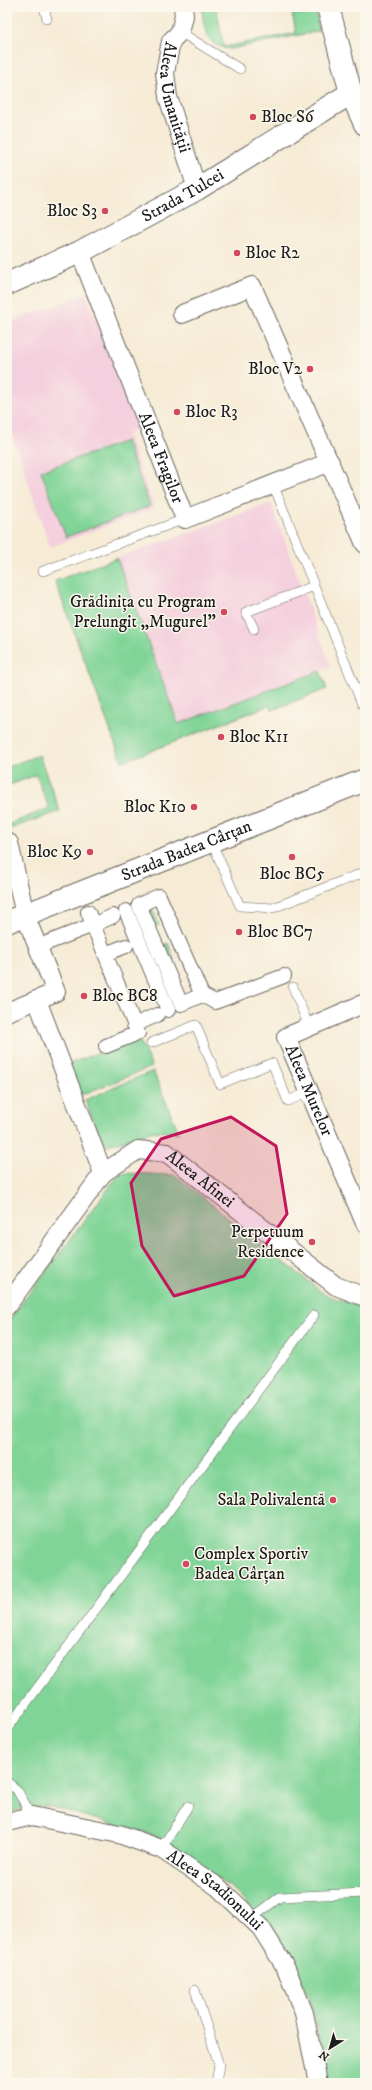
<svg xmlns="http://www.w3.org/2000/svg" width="372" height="2090" font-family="'IM FELL DW Pica',serif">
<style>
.built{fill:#f4cfdd}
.green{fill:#80d497;stroke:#4e785a}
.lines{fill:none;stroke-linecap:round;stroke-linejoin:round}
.service-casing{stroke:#68645d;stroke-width:10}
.pedestrian-casing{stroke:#68645d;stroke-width:16}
.minor-casing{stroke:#68645d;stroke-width:20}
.tertiary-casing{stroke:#68645d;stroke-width:24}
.service{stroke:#fff;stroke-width:9}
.pedestrian{stroke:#fff;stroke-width:14}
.minor{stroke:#fff;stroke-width:18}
.tertiary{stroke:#fff;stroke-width:22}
.marked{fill:#c2185b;fill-opacity:0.2;stroke:#c2185b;stroke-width:3;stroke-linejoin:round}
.poi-dot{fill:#d1495b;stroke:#fbf7ec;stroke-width:1.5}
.labels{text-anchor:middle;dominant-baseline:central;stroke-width:3;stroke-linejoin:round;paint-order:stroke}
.street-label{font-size:17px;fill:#1c1c1c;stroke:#fbf7ec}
.poi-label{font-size:17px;fill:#1c1c1c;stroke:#fbf7ec;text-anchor:start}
</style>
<rect width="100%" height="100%" fill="#fbf7ec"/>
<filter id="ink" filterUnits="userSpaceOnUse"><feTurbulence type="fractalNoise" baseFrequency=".025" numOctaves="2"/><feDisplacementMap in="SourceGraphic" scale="8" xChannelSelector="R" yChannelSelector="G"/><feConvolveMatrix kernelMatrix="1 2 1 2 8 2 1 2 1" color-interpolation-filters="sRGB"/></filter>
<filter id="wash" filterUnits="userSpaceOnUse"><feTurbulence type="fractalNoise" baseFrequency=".012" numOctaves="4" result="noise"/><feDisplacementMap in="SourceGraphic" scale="16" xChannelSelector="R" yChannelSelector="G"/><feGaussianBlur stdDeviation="0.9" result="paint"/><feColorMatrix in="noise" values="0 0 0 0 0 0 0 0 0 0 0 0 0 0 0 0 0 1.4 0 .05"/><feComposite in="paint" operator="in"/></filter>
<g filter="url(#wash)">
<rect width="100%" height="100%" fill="#f6ebd5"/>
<!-- built -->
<path class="built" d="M86 294 139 429 127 434 155 508 50 547 7 419V323Z
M271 503 331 667 178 724 117 558Z"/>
<!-- green -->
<path class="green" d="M202 7H216L224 47 296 33 291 7H300L302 15 316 11 319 31 231 49C205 47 204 29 202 7Z
M126 441 150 506 66 537 41 471Z
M117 558 178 724 320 671 327 689 272 710 270 705 122 762 55 581Z
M39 755 60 811 7 830V825L49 808 36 775 7 786V767Z
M152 908 159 925 154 928 147 910Z
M168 943 174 961 169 963 162 945Z
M138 1037 152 1067 81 1095 69 1064Z
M153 1071 179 1133 154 1131 108 1145 102 1140 85 1100Z
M120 1173 175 1175 324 1294 365 1309V2083H331L310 1999 276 1932 228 1885 153 1835 48 1806 7 1812V1323Z"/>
</g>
<g filter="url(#ink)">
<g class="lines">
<!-- service casing -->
<g class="service-casing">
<path id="service" d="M44 7 47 19
M180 32 240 69
M273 484 362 704
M43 571 185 519
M254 629 246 612 314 586
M211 841 240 906 273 908 365 872
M293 987 309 1027
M151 1043 196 1025 220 1084 272 1063 288 1101 309 1092
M7 1729 314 1315
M7 1782 17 1790 32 1816
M161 1849 188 1806
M252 1918 280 1897 365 1893
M195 1990 219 2065 216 2083"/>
</g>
<!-- pedestrian casing -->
<g class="pedestrian-casing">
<path id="pedestrian" d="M159 896 202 995 181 1004 139 905Z
M126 911 168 1010
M88 912 93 925 113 916
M47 943 93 925 138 1033 106 1046
M105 954 126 946
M202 995 215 1002 284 976
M134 1025 157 1015"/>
</g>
<!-- minor casing -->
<g class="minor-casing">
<g id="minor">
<path id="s1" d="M183 7 184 16 180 32 171 41 165 73 168 97 197 189"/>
<path id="s2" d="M80 252 185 519 330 462"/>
<path d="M182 314 252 286 365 544"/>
<path d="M7 844 9 843 25 915 56 992 7 1012"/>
<path d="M37 1000 103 1173"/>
<path id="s3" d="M365 1003 286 1037 365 1223"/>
<path id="s4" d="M7 1306 103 1173 138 1150 167 1153 336 1286 365 1297"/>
<path id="s5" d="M7 1822 32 1816 119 1834 161 1849 218 1887 261 1928 286 1968 304 2013 318 2083"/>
</g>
</g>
<!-- tertiary casing -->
<g class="tertiary-casing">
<g id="tertiary">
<path d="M328 7 351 93 365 124"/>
<path id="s6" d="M7 284 80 252 197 189 351 93"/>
<path id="s7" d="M7 922 365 780"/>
</g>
</g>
<!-- service -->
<use href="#service" class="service"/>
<!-- pedestrian -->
<use href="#pedestrian" class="pedestrian"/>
<!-- minor -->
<use href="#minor" class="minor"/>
<!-- tertiary -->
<use href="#tertiary" class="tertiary"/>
</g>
</g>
<!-- marked area -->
<path class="marked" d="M231 1117 276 1146 287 1214 244 1276 174 1296 142 1246 131 1183 161 1139Z"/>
<!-- markers -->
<g class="poi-dot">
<circle cx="253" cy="117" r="4"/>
<circle cx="105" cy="211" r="4"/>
<circle cx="237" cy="253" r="4"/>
<circle cx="310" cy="369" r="4"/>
<circle cx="177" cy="412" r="4"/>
<circle cx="224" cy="612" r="4"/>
<circle cx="221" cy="737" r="4"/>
<circle cx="194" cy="807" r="4"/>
<circle cx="90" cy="852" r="4"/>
<circle cx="292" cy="857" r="4"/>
<circle cx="239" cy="932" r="4"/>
<circle cx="84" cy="996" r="4"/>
<circle cx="312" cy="1242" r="4"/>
<circle cx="333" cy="1500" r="4"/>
<circle cx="186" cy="1564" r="4"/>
</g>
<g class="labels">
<!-- street labels -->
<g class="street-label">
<text stroke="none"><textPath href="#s1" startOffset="96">Aleea Umanității</textPath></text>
<text stroke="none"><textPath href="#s6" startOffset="197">Strada Tulcei</textPath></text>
<text stroke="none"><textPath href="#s2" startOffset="221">Aleea Fragilor</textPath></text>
<text stroke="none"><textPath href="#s7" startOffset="193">Strada Badea Cârțan</textPath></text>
<text stroke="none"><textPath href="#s3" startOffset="144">Aleea Murelor</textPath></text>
<text stroke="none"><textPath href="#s4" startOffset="277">Aleea Afinei</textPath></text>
<text stroke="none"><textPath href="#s5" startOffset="227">Aleea Stadionului</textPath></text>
</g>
<!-- poi labels -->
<g class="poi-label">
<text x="261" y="117">Bloc S6</text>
<text x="97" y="211" text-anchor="end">Bloc S3</text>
<text x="245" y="253">Bloc R2</text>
<text x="302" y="369" text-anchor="end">Bloc V2</text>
<text x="185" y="412">Bloc R3</text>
<text x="216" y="602" text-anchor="end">Grădinița cu Program<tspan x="216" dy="20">Prelungit „Mugurel”</tspan></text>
<text x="229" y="737">Bloc K11</text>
<text x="186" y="807" text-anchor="end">Bloc K10</text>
<text x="82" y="852" text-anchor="end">Bloc K9</text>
<text x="292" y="874" text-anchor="middle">Bloc BC5</text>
<text x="247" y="932">Bloc BC7</text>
<text x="92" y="996">Bloc BC8</text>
<text x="304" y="1232" text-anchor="end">Perpetuum<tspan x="304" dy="20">Residence</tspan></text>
<text x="325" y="1500" text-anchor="end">Sala Polivalentă</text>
<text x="194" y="1554">Complex Sportiv<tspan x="194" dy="20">Badea Cârțan</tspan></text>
</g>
</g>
<!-- margin -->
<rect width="372" height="2090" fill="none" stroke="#fbf7ec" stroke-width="24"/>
<!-- north arrow -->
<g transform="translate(330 2048) rotate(217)" stroke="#fbf7ec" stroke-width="3" paint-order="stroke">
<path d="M0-3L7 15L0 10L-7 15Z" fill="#1c1c1c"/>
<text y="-6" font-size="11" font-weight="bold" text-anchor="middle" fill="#1c1c1c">N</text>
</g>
</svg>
